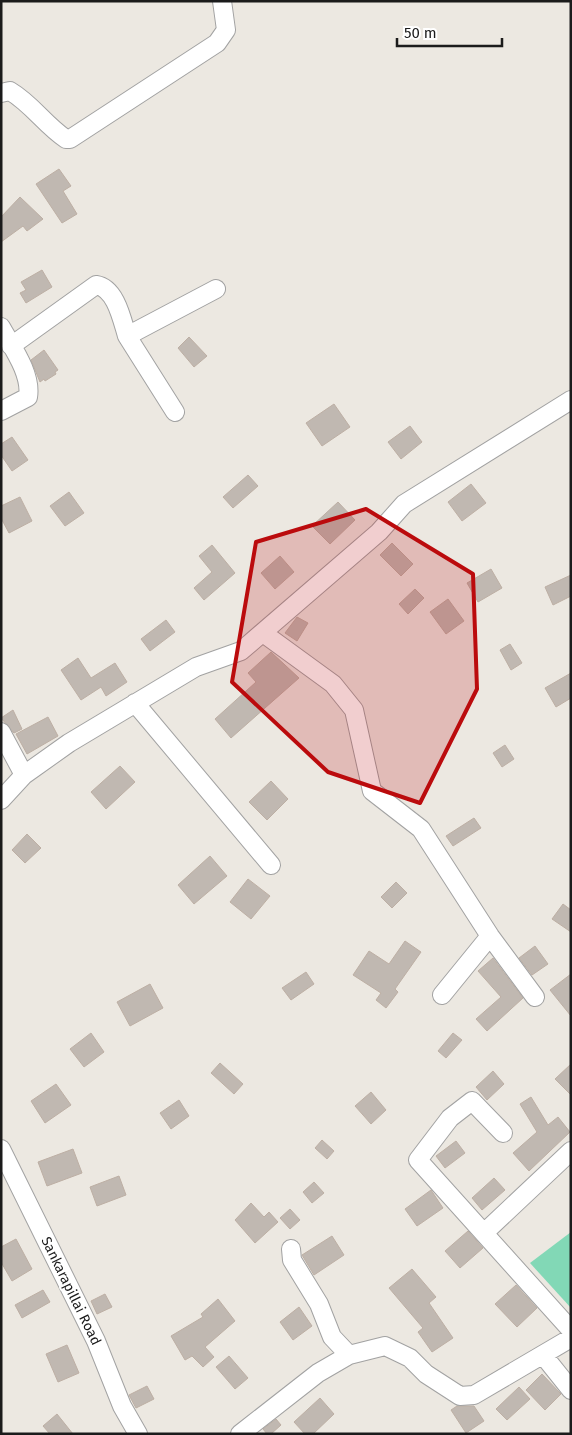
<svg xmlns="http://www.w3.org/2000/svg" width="572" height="1435" font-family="'Fira Sans',sans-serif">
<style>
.pitch{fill:#82d8b6}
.building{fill:#c0b8b1;stroke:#bdafa4}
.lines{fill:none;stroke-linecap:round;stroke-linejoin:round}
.minor-casing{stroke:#a2a2a2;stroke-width:20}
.minor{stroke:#fff;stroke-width:18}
.marked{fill:#bb0b0d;fill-opacity:0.2;stroke:#bb0b0d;stroke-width:4;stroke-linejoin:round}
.labels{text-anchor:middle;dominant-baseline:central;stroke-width:4;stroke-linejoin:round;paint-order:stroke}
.street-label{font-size:14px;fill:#1b1b1b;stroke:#fff}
</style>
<rect width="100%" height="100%" fill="#ece8e1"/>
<!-- pitch -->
<path class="pitch" d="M571 1232V1308L530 1263Z"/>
<!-- building -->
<path class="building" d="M59 169 71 186 63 191 77 214 62 223 36 184Z
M20 197 43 219 27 231 23 226 1 242V217Z
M42 270 52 287 26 303 20 293 26 290 21 282Z
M189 337 207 356 194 367 178 348Z
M44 350 58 370 55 372 56 374 45 381 44 379 40 382 31 360Z
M334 404 350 427 322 446 306 423Z
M410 426 422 442 401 459 388 442Z
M12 437 28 460 12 471 1 455V444Z
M248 475 258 486 233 508 223 497Z
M471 484 486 503 462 521 448 502Z
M69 492 84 513 65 526 50 506Z
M20 497 32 521 9 533 1 518V506Z
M338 502 355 520 330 544 312 526Z
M392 543 413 564 401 576 380 555Z
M212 545 235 573 204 600 194 588 212 572 199 556Z
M280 556 294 572 275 589 261 573Z
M491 569 502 588 478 602 467 583Z
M571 575V596L553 605 545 587Z
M415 589 424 598 408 614 399 604Z
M448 599 464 621 446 634 430 612Z
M297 617 308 623 297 641 285 633Z
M166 620 175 632 150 651 141 639Z
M510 644 522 663 511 670 500 650Z
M271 652 299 678 231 738 215 719 256 682 248 673Z
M78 658 91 678 115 663 127 682 106 696 101 687 81 700 61 670Z
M571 673V698L556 707 545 688Z
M13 710 22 729 14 733 1 718Z
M48 717 58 736 27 754 16 734Z
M505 745 514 759 502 767 493 753Z
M120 766 135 782 106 809 91 792Z
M271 781 288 799 267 820 249 802Z
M474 818 481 828 453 846 446 836Z
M27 834 41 848 25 863 12 850Z
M210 856 227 876 194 904 178 885Z
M248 879 270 896 251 919 230 902Z
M396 882 407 893 392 908 381 897Z
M563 904 571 910V932L552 919Z
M405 941 421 952 395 989 398 992 386 1008 376 1000 381 993 353 975 369 951 389 964Z
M535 946 548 964 532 975 519 958Z
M493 958 523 998 487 1031 476 1019 501 997 478 971Z
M306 972 314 984 291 1000 282 988Z
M571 974V1016L550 990Z
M150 984 163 1008 130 1026 117 1002Z
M91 1033 104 1052 84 1067 70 1049Z
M453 1033 462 1040 446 1058 438 1051Z
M220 1063 243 1084 234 1094 211 1073Z
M571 1064V1095L555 1079Z
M493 1071 504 1084 487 1100 476 1087Z
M56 1084 71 1105 45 1123 31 1101Z
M371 1092 386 1110 371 1124 355 1106Z
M531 1097 548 1125 558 1117 570 1132 529 1171 513 1153 537 1132 520 1104Z
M179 1100 189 1116 171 1129 160 1113Z
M322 1140 334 1151 327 1159 315 1148Z
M456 1141 465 1153 445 1168 436 1156Z
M73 1149 82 1173 47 1186 38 1162Z
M119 1176 126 1195 97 1206 90 1187Z
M494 1178 505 1190 482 1210 472 1198Z
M314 1182 324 1193 312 1203 303 1192Z
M431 1190 443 1208 417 1226 405 1209Z
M251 1203 264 1217 269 1212 278 1222 255 1243 235 1220Z
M290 1209 300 1220 290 1229 280 1218Z
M468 1231 483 1248 460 1268 445 1251Z
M332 1236 344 1255 314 1275 302 1255Z
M16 1239 32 1269 12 1281 1 1262V1247Z
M412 1269 436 1297 429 1303 453 1338 432 1352 418 1332 423 1328 389 1288Z
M516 1285 537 1308 517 1327 495 1304Z
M43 1290 50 1302 22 1318 15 1305Z
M105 1294 112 1307 97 1314 91 1301Z
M218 1299 235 1321 205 1347 214 1357 203 1367 192 1356 185 1360 171 1336 203 1317 201 1314Z
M299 1307 312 1326 293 1340 280 1322Z
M67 1345 79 1373 58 1382 46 1354Z
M229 1356 248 1378 235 1389 216 1367Z
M542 1374 561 1394 545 1410 526 1390Z
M147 1386 154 1399 136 1408 129 1395Z
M519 1387 530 1399 507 1420 496 1409Z
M320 1398 334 1414 313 1434H305L294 1422Z
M457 1406H474L484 1421 466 1433 451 1410Z
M57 1414 73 1434H50L43 1426Z
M276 1419 281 1425 271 1434H267L263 1429Z"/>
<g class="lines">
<!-- minor casing -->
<g class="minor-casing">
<path id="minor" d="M1 93 10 91C32 104 45 125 66 139H70L217 43 226 30 222 1
M1 327C12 347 32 374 28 397L1 411
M127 336 175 412
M11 346 96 285C116 288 122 320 127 336L216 289
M263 633 333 684 354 710 372 791 421 829 490 936 535 997
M135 703 271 865
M1 732 24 775
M1 800 24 775 69 743 196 667 241 651 379 532 404 504 571 400
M442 995 490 936
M503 1133 472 1101 450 1118 418 1160 571 1330
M1 1149 96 1341 122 1406 138 1434
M485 1232 571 1151
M291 1249 292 1260 319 1304 332 1337 349 1355
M543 1355 571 1390
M240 1434 318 1373 349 1355 385 1346 410 1358 426 1374 460 1396 474 1395 571 1338"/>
</g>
<!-- minor -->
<use href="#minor" class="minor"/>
</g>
<!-- marked area -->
<path class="marked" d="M366 509 473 574 477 689 420 803 328 772 232 682 256 542Z"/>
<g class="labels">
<!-- street labels -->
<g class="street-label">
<text transform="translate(71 1291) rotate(64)">Sankarapillai Road</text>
</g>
</g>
<!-- border -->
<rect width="572" height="1435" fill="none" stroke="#1b1b1b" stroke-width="5"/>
<!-- scale -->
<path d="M397 38v8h105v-8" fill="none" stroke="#1b1b1b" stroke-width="2.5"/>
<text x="404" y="38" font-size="15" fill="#1b1b1b" stroke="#ffffff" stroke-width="4" paint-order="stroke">50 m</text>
</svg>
